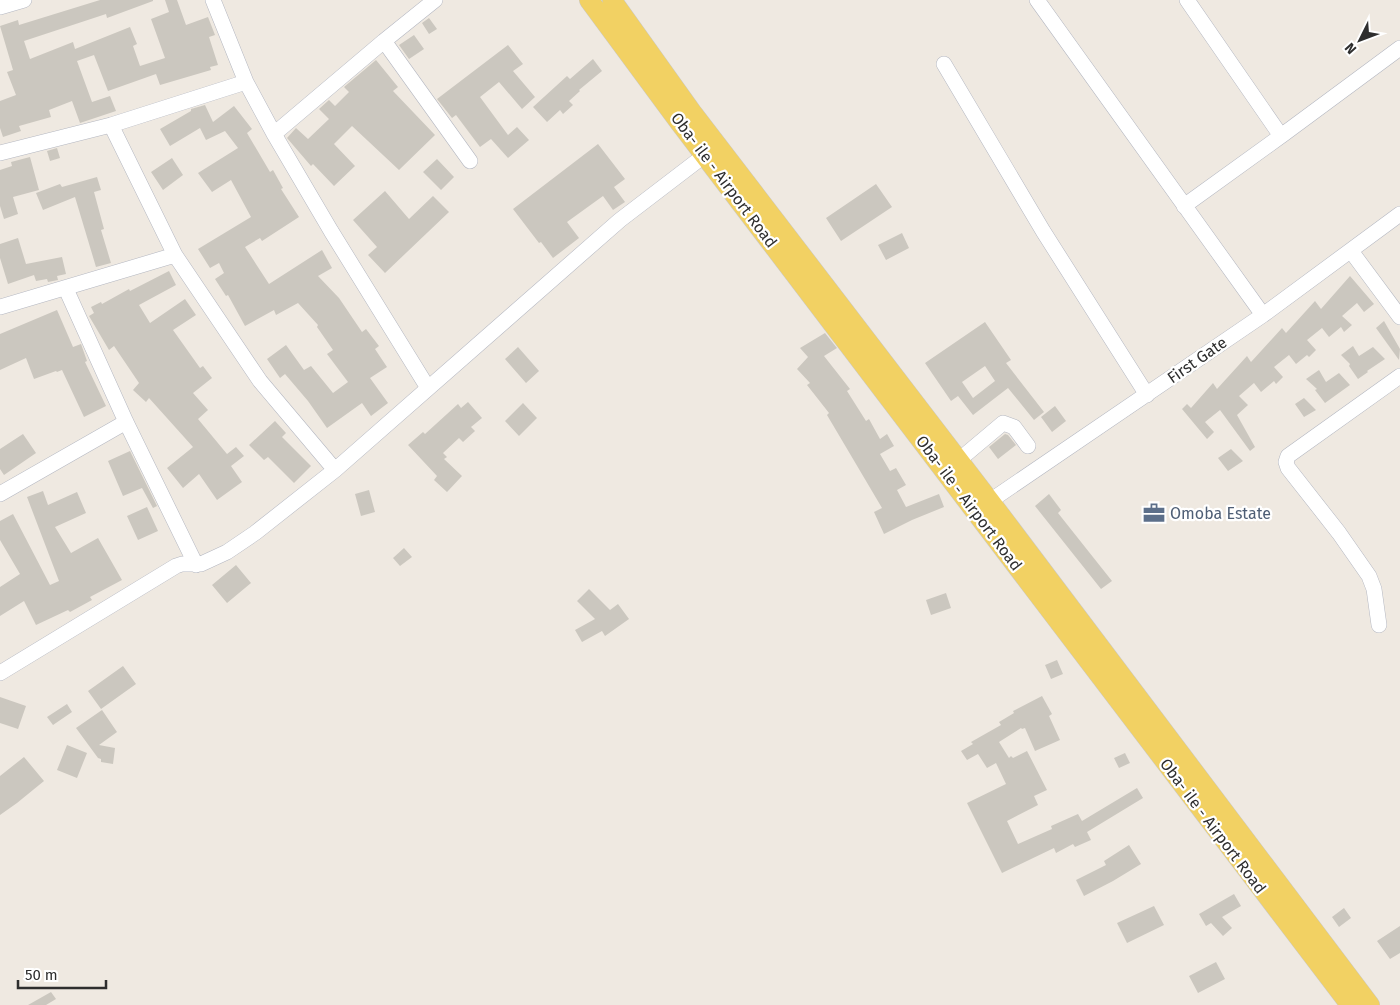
<svg xmlns="http://www.w3.org/2000/svg" width="1400" height="1005" font-family="'Fira Sans',sans-serif">
<style>
.building{fill:#cbc7bf;fill-rule:evenodd}
.lines{fill:none;stroke-linecap:round;stroke-linejoin:round}
.minor-casing{stroke:#b4b7c1;stroke-width:16}
.major-casing{stroke:#c9c9c9;stroke-width:20}
.minor{stroke:#fff;stroke-width:15}
.major{stroke:#f2d163;stroke-width:19}
.labels{text-anchor:middle;dominant-baseline:central;stroke-width:4.5;stroke-linejoin:round;paint-order:stroke}
.street-label{font-size:16px;fill:#2e2e2e;stroke:#fff}
.service-label{font-size:16px;fill:#4e5e75;stroke:#fff;text-anchor:start}
</style>
<rect width="100%" height="100%" fill="#efe9e1"/>
<!-- building -->
<path class="building" d="M100 0H153V1L107 18 106 14 24 41 30 59 73 42 75 49 130 27 137 44 133 46 140 66 165 58 151 19 169 12 165 0H177L186 25 208 17 215 35 209 37 218 65 210 67 211 70 160 85 156 74 108 91 94 55 77 61 92 102 110 96 116 111 80 123 72 101 49 110 51 117 19 126 21 131 3 137 0 128V101L16 95 7 72 13 70 0 26 18 20 19 25Z
M429 18 437 29 429 34 422 23Z
M414 35 424 49 409 59 399 45Z
M508 45 523 64 513 71 535 97 522 109 499 82 480 97 508 135 517 127 529 140 508 158 491 139 480 147 456 115 452 118 437 99Z
M593 59 602 71 579 90 580 91 569 101 573 105 563 114 560 110 547 122 533 107 567 76 570 79Z
M376 60 398 87 393 91 435 135 399 170 352 126 334 144 355 166 334 186 313 164 311 166 287 138 296 128 308 139 329 119 319 109 329 100 335 106 349 92 344 87Z
M205 105 213 122 234 106 252 129 247 133 270 172 273 170 283 188 281 189 299 217 262 241 260 238 245 247 269 284 322 250 332 268 318 276 339 298 362 332 366 329 379 346 375 349 387 367 370 378 388 403 371 416 362 403 327 428 308 401 285 374 280 378 267 359 286 345 304 370 311 366 333 393 348 382 327 354 333 350 317 327 318 325 298 303 276 315 274 310 245 326 228 295 226 296 215 279 224 273 219 263 210 268 198 249 251 217 231 180 212 192 198 173 238 148 225 131 206 140 200 128 170 146 160 129 191 111V109Z
M598 144 625 179 614 187 625 202 613 210 603 196 567 222 579 238 553 258 541 242 539 243 513 209Z
M57 148 60 158 50 161 47 151Z
M30 157 39 190 13 197 18 214 4 219 0 206V170L12 166 11 162Z
M172 158 183 175 163 190 151 172Z
M437 159 454 177 441 190 423 172Z
M97 177 101 190 94 192 104 229 101 230 111 263 96 267 75 197 43 210 36 193 60 184 62 187Z
M876 184 892 207 841 241 826 218Z
M385 191 409 219 433 196 449 212 385 273 368 255 377 247 353 220Z
M902 233 909 248 886 260 878 245Z
M18 238 26 264 62 257 66 274 57 276 58 280 48 282 47 279 36 281 34 275 8 284 0 258V244Z
M169 271 176 285 139 305 150 323 185 299 196 315 173 330 200 368 203 366 212 378 193 393 208 410 198 419 227 454 236 447 244 456 231 466 242 482 217 500 199 474 183 488 167 468 193 447 149 398 146 402 133 390 139 383 114 346 109 350 89 316 94 313 91 307 101 302 102 304 129 289 130 291Z
M1350 276 1374 304 1364 312 1357 303 1342 316 1352 325 1344 332 1341 327 1329 337 1322 328 1307 340 1316 350 1309 357 1307 355 1296 364 1289 355 1274 367 1283 377 1276 384 1274 381 1261 392 1254 383 1239 396 1248 405 1237 415 1255 447 1250 451 1220 410 1205 422 1214 432 1207 439 1182 409 1187 404 1191 408 1213 383 1217 389 1247 356 1251 362 1282 328 1286 333 1315 301 1321 309Z
M57 310 73 347 81 344 87 361 85 362 106 406 84 417 62 370 57 372 56 371 34 379 26 358 0 370V334Z
M1384 321 1400 349 1399 360 1376 328Z
M985 322 1011 360 1006 363 1044 412 1034 420 1008 388 973 415 958 396 951 401 925 363ZM985 366 995 381 973 398 962 382Z
M825 333 837 348 824 356 850 389 847 391 866 421 869 419 880 439 887 434 894 446 880 454 890 471 896 468 906 485 897 490 906 507 939 494 944 507 912 520 884 534 874 512 882 508 827 415 829 413 807 385 810 383 797 369 808 357 800 348Z
M1353 346 1359 356 1373 347 1385 359 1367 371 1368 372 1358 379 1349 366 1350 364 1341 355Z
M518 347 539 371 526 383 505 359Z
M1319 370 1326 382 1339 373 1350 385 1325 403 1315 390 1317 389 1306 379Z
M1304 398 1316 410 1304 417 1295 404Z
M468 402 482 418 471 427 475 431 463 442 459 438 443 453 447 457 444 459 462 476 447 492 434 480 437 476 408 445 423 432 425 434 458 404 461 408Z
M523 403 537 418 519 436 505 421Z
M1055 406 1066 421 1052 432 1041 417Z
M275 421 286 433 282 437 311 466 294 483 268 457 264 460 249 445Z
M23 434 36 453 4 475 0 469V449Z
M1005 434 1008 435 1016 445 998 459 989 447Z
M1231 449 1243 461 1228 471 1218 458Z
M130 451 157 506 153 508 142 488 123 496 108 461Z
M369 490 375 512 361 516 355 494Z
M43 491 48 505 77 492 86 513 55 527 71 553 98 538 122 580 90 597 92 600 70 612 68 610 36 625 24 601 0 616V587L20 574 0 540V521L13 514 50 585 59 581 27 497Z
M1049 494 1061 510 1058 513 1112 581 1101 589 1035 506Z
M147 507 158 531 138 540 127 516Z
M404 548 412 557 400 566 393 558Z
M236 565 251 583 227 603 212 585Z
M589 589 610 610 618 604 629 619 605 636 602 631 582 642 575 630 595 619 577 601Z
M946 593 951 608 931 615 926 600Z
M1057 660 1063 674 1051 679 1045 665Z
M123 666 136 684 101 709 88 691Z
M1042 696 1052 714 1049 716 1060 740 1035 751 1025 728 1022 729 1021 728 999 742 1009 758 1011 756 1013 758 1027 751 1047 790 1034 796 1038 805 1007 821 1018 844 1052 829 1051 826 1078 814 1082 821 1137 788 1143 798 1087 832 1091 840 1075 847 1073 844 1056 853 1054 848 1002 873 967 803 1006 784 996 763 987 768 978 754 967 760 961 751 973 744 971 742 1001 725 999 722 1014 713 1013 711Z
M0 697 26 706 18 729 0 723Z
M67 704 72 712 53 725 47 717Z
M102 710 117 732 99 745 115 748 113 764 101 762V759L98 758 76 728Z
M67 745 87 753 77 778 57 770Z
M1125 753 1130 763 1119 768 1114 758Z
M24 757 44 781 17 803 0 815V776Z
M1129 845 1141 864 1113 881 1084 896 1076 880 1106 865 1104 861Z
M1234 894 1241 906 1222 917 1232 928 1223 936 1211 923 1206 926 1199 914Z
M1154 906 1164 925 1127 943 1117 923Z
M1344 908 1351 918 1339 927 1332 917Z
M1400 926V953L1390 959 1377 941Z
M1216 962 1225 979 1198 993 1189 976Z
M51 992 56 999 46 1005H28Z"/>
<g class="lines">
<!-- minor casing -->
<g class="minor-casing">
<path id="minor" d="M213 0 246 82 274 134 331 231 428 388
M1037 0 1263 315
M0 7 24 0
M384 41 470 161
M944 64 1043 231 1147 395
M111 125 175 255 260 381 335 470
M274 134 384 41 435 0
M1281 136 1400 48
M0 153 111 125 246 82
M1184 206 1281 136 1187 0
M1351 251 1400 317
M66 289 126 422 196 565
M0 307 175 255
M959 460 1003 423 1014 427 1028 446
M0 494 126 422
M990 501 1263 315 1400 214
M1379 625 1374 589 1369 576 1339 533 1288 468 1286 462 1288 456 1400 376
M0 673 176 566 182 564H201L227 552 255 533 335 470 620 220 705 155"/>
</g>
<!-- major casing -->
<g class="major-casing">
<path id="major" d="M589 0 679 122 1350 1005
M612 0 692 112 990 501 1370 1005"/>
</g>
<!-- minor -->
<use href="#minor" class="minor"/>
<!-- major -->
<use href="#major" class="major"/>
</g>
<!-- icons -->
<defs>
<g id="office-bare" transform="scale(1.725)"><path d="M-6-3h4V-5.5h4V-3h4V5H-6ZM-1-4.5V-3h2v-1.5ZM-6 0V1H6V0Z" fill="#5c6f8a" stroke="#fff" stroke-width="2.5" paint-order="stroke"/></g>
</defs>
<g fill-rule="evenodd">
<use href="#office-bare" x="1154" y="513"/>
</g>
<g class="labels">
<!-- street labels -->
<g class="street-label">
<text transform="translate(724 180) rotate(53)">Oba- ile - Airport Road</text>
<text transform="translate(1197 360) rotate(-35)">First Gate</text>
<text transform="translate(969 503) rotate(53)">Oba- ile - Airport Road</text>
<text transform="translate(1213 826) rotate(53)">Oba- ile - Airport Road</text>
</g>
<!-- service labels -->
<g class="service-label">
<text x="1170" y="513">Omoba Estate</text>
</g>
</g>
<!-- north arrow -->
<g transform="translate(1360 40) rotate(228)" stroke="#ffffff" stroke-width="4" paint-order="stroke">
<path d="M0-4L9 19L0 12L-9 19Z" fill="#2e2e2e"/>
<text y="-8" font-size="14" font-weight="bold" text-anchor="middle" fill="#2e2e2e">N</text>
</g>
<!-- scale -->
<path d="M18 980v8h88v-8" fill="none" stroke="#2e2e2e" stroke-width="2.5"/>
<text x="25" y="980" font-size="15" fill="#2e2e2e" stroke="#ffffff" stroke-width="4" paint-order="stroke">50 m</text>
</svg>
